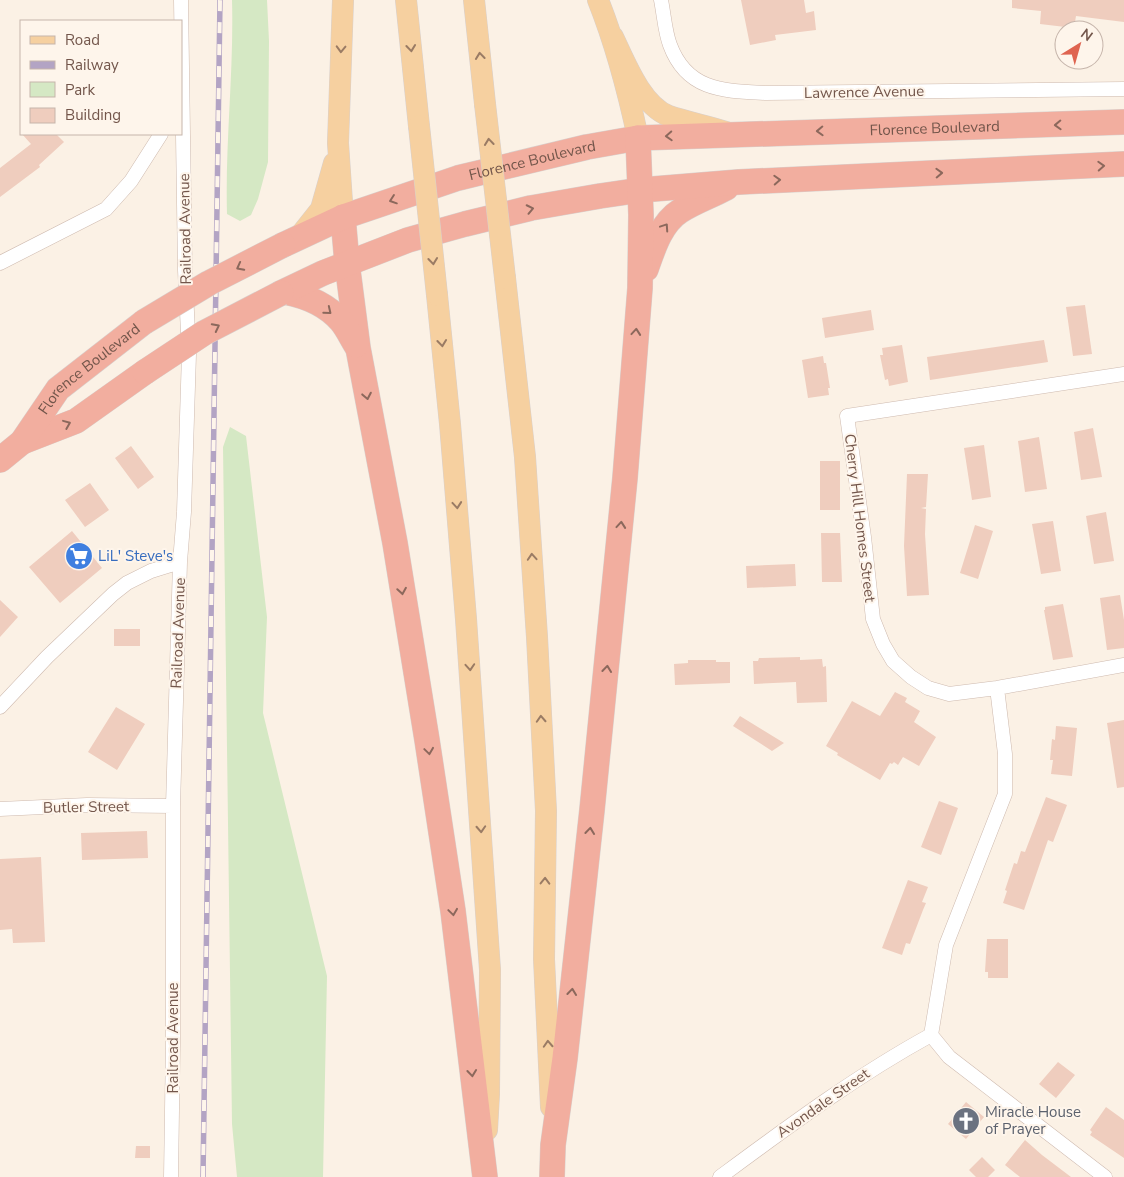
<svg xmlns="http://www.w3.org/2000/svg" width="1124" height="1177" font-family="'Nunito Sans',sans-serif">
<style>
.green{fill:#d5e8c4}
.building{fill:#efcdbe}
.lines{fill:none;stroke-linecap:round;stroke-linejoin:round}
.street-casing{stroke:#cebaaf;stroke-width:15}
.primary-casing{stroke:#d8d0cd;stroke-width:22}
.highway-casing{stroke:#d8d0cd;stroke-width:26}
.street{stroke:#fff;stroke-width:14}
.primary{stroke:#f6d0a0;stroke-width:21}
.highway{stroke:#f2ae9f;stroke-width:25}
.rail-casing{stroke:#b3a4c4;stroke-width:5.5}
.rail{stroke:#fef5eb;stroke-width:4;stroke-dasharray:11;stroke-linecap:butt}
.primary-bridge-casing{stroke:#d8d0cd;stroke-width:22;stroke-linecap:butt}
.highway-bridge-casing{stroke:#d8d0cd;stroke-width:26;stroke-linecap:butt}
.primary-bridge{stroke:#f6d0a0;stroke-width:21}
.highway-bridge{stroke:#f2ae9f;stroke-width:25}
.oneway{stroke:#9a7b64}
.oneway2{stroke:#8c685c}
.labels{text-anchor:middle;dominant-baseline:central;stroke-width:4;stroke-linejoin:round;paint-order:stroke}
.street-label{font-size:15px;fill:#73564b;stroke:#fef5eb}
.shop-label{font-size:15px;fill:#366cbe;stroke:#fef5eb;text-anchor:start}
.worship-label{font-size:15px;fill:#5b616d;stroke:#fef5eb;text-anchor:start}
</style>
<rect width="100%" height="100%" fill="#fbf1e5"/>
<!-- green -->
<path class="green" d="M232 0H267L269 41 268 162 258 199 251 215 240 221 227 214C225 143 234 72 232 0Z
M230 427 246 436 267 617 263 713 327 976 323 1177H237L232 1124 223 447Z"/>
<!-- building -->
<path class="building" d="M741 0H804L806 13 814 11 816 30 775 35 776 40 750 45Z
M1012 0H1124V22L1076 16 1074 28 1040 24 1041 11 1012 8Z
M22 134H56L64 142 39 165 40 167 0 197V168L31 144Z
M1085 305 1092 354 1073 356 1066 307Z
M871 310 874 330 825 338 822 318Z
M1044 340 1048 362 930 380 927 357Z
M902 345 908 382 889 386 888 379 885 380 880 355H883L882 348Z
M823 356 824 363H826L830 388H828L829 395 808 398 802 360Z
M1093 428 1102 477 1081 480 1074 432Z
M1039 437 1047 489 1025 492 1018 441Z
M984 445 991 497 972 500 964 448Z
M131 446 154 477 138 489 115 458Z
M820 461H840V510H820Z
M907 474H928L926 507 921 508 926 509 925 534 929 595 907 596 904 546Z
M90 483 109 510 85 527 65 500Z
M1106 512 1114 561 1094 564 1086 516Z
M1053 521 1061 571 1041 574 1032 524Z
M975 525 993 531 978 579 960 573Z
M72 531 102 568 60 603 29 567Z
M821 533H840L842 582H822Z
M795 564 796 586 747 588 746 566Z
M1120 595 1124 620V648L1107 650 1100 598Z
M0 600 18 617 0 637Z
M1063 604 1073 657 1053 660 1044 610H1045V607Z
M114 629H140V646H114Z
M800 657V660L822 659 823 667 826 666 827 702 797 703 796 682 754 684 753 661H758L759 658Z
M688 660H716V662H730V683L675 685 674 664 688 663Z
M895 692 907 698 905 702 920 711 914 722 936 737 919 766 903 757 898 765 894 762 892 764 890 763 880 780 837 755 838 753 826 746 852 701 880 716Z
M116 707 145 724 117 770 88 752Z
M740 716 784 743 772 751 733 726Z
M1124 720V787L1117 788 1107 723Z
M1056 726 1077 728 1072 776 1051 774 1053 760H1050L1052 739 1055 740Z
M1046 797 1067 805 1053 842 1048 840 1024 910 1003 903 1007 891 1005 890 1014 863 1017 864 1021 851 1025 852Z
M939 801 958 808 941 855 921 847Z
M147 831 148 858 82 860 81 833Z
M41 857 45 942 13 943 12 929 0 930V859Z
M908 880 928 887 922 902 926 903 923 910 910 944 906 943 902 955 882 948Z
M987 939H1008V978H988V972H985Z
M1058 1062 1075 1075 1056 1098 1039 1084Z
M966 1102 984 1117 966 1139 948 1124Z
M1106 1107 1124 1120V1158L1090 1135 1092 1132 1090 1130Z
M1025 1140 1042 1155 1071 1177H1020L1005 1165Z
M136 1146H150V1158H135Z
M982 1157 995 1170 988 1177H976L969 1170Z"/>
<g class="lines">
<!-- street casing -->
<g class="street-casing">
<path id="street" d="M661 0C664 15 665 32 670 45 687 91 724 91 765 93L1124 89
M0 263 106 209 131 181 161 134
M1124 374 847 416 864 537 873 619 883 644 893 661 911 677 928 688 949 694 997 688 1124 665
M0 707 47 657 113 594 127 583 151 571 180 562
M0 809 87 805 173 806
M931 1035 946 945 1005 794V754L997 688
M931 1035 949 1057 1105 1177
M171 1177 173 1043V806L180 562 184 512 189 354 185 270 181 0
M720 1177C789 1126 856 1076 931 1035"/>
</g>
<!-- primary casing -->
<g class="primary-casing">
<path id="primary" d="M343 0 338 143 343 217
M406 0 419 126
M474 0 485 104
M598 0C616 45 628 91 638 138
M613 37C625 62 641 105 669 116 687 122 707 126 726 132
M298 238 321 209 334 163
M505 278 525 457 537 637 546 811 544 959 551 1107
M437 295 450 424 466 619 490 970 489 1094 487 1130"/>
</g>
<!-- highway casing -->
<g class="highway-casing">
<g id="highway">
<path d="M343 217 347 263 358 348 395 543 427 740 453 911 485 1177"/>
<path id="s1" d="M283 245 343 217 458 178 587 147 638 138 1124 122"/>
<path d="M646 269C653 249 661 223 680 211 694 202 711 196 726 188"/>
<path d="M285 292C306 296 327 305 341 321 347 328 351 337 356 345"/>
<path d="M281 293 323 273 408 240 465 224 531 208 600 196 641 190 739 182 1124 164"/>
<path d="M22 442 76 421 145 372"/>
<path id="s2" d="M0 460 22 442 58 389 144 322"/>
<path d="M552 1177 553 1145 565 1058 592 810 625 478 640 288 641 215 638 138"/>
</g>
</g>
<!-- street -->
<use href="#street" class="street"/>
<!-- primary -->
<use href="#primary" class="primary"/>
<!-- highway -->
<use href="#highway" class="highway"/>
<!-- rail casing -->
<g class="rail-casing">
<path id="rail" d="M203 1177 220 0"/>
</g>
<!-- rail -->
<use href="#rail" class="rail"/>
<!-- primary-bridge casing -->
<g class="primary-bridge-casing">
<path id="primary-bridge" d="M485 104 505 278
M419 126 437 295"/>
</g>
<!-- highway-bridge casing -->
<g class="highway-bridge-casing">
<path id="highway-bridge" d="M144 322 209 283 283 245
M145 372 204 333 281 293"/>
</g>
<!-- primary-bridge -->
<use href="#primary-bridge" class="primary-bridge"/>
<!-- highway-bridge -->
<use href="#highway-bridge" class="highway-bridge"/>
</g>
<!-- one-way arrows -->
<defs><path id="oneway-chevron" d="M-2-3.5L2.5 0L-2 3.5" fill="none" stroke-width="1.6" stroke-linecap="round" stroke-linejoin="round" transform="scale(1.25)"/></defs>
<g class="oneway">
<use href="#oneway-chevron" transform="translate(411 48) rotate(84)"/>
<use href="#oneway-chevron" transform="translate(341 49) rotate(92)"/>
<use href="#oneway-chevron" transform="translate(480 56) rotate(-96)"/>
<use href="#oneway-chevron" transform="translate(489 142) rotate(-96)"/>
<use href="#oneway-chevron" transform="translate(433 261) rotate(84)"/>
<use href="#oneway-chevron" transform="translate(442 343) rotate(84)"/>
<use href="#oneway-chevron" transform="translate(457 505) rotate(85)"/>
<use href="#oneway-chevron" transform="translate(532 557) rotate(-94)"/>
<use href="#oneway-chevron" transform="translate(470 667) rotate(86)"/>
<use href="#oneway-chevron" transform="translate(541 719) rotate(-93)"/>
<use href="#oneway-chevron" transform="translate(481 829) rotate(87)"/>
<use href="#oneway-chevron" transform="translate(545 881) rotate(-89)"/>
<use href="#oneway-chevron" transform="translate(548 1044) rotate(-93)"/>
</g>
<g class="oneway2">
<use href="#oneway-chevron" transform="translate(1058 125) rotate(178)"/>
<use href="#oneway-chevron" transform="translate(820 131) rotate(178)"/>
<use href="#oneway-chevron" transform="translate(669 136) rotate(177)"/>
<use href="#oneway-chevron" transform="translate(1101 166) rotate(-3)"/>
<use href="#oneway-chevron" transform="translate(939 173) rotate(-2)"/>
<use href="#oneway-chevron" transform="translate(777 180) rotate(-3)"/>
<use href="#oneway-chevron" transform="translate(393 200) rotate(161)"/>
<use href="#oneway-chevron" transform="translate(530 209) rotate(-12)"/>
<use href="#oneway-chevron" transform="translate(665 227) rotate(-56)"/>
<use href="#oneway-chevron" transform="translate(240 267) rotate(152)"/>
<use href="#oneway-chevron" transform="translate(328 311) rotate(39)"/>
<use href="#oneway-chevron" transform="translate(216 327) rotate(-27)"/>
<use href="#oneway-chevron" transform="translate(636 332) rotate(-85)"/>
<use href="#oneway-chevron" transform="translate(367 396) rotate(79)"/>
<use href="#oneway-chevron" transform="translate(67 424) rotate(-22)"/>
<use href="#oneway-chevron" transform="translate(621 525) rotate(-85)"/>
<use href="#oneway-chevron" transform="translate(402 591) rotate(81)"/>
<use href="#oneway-chevron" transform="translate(607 669) rotate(-84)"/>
<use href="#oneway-chevron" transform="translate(429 751) rotate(82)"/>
<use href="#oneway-chevron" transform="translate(590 831) rotate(-84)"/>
<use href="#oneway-chevron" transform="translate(453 912) rotate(82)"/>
<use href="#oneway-chevron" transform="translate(572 992) rotate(-84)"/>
<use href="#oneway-chevron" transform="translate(472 1073) rotate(84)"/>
</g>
<!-- icons -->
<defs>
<g id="supermarket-disc" transform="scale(1.4375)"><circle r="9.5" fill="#3f7fe0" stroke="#fef5eb"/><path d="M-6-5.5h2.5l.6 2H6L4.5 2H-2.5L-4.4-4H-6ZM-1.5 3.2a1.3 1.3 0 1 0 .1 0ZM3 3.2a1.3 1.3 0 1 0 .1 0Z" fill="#fff"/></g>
<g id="church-disc" transform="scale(1.4375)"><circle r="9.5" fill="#6b7280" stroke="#fef5eb"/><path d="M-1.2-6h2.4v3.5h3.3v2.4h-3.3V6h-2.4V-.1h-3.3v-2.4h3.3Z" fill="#fff"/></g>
</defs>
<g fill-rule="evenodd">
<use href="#supermarket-disc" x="79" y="556"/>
<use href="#church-disc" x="966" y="1121"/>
</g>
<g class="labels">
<!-- street labels -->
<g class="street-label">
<text transform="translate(864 92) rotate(-1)">Lawrence Avenue</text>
<text stroke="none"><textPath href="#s1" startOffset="669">Florence Boulevard</textPath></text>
<text stroke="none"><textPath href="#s1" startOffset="264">Florence Boulevard</textPath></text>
<text transform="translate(185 229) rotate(-91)">Railroad Avenue</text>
<text stroke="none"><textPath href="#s2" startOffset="129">Florence Boulevard</textPath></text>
<text transform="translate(860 518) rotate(83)">Cherry Hill Homes Street</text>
<text transform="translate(178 633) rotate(-88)">Railroad Avenue</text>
<text transform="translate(86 807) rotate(-1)">Butler Street</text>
<text transform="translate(173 1038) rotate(-90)">Railroad Avenue</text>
<text transform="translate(823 1103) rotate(-35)">Avondale Street</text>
</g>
<!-- shop labels -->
<g class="shop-label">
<text x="98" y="556">LiL' Steve's</text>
</g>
<!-- worship labels -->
<g class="worship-label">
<text x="985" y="1112">Miracle House<tspan x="985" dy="17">of Prayer</tspan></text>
</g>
</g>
<!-- legend -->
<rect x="20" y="20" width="162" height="115" fill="#fef5eb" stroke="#c6b5ab"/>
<rect x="30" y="36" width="25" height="8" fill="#f6d0a0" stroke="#c6b5ab"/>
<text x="65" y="45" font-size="15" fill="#73564b">Road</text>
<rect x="30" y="61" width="25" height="8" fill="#b3a4c4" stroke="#c6b5ab"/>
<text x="65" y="70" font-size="15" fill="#73564b">Railway</text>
<rect x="30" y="82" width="25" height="15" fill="#d5e8c4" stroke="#c6b5ab"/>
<text x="65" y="95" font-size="15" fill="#73564b">Park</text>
<rect x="30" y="108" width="25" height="15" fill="#efcdbe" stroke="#c6b5ab"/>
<text x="65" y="120" font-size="15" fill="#73564b">Building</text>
<!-- north arrow -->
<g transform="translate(1079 45) rotate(37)"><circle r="24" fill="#fef5eb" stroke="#c6b5ab"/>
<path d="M0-4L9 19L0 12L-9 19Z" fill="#df6450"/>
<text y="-8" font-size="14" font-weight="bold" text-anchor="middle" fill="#73564b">N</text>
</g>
</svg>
